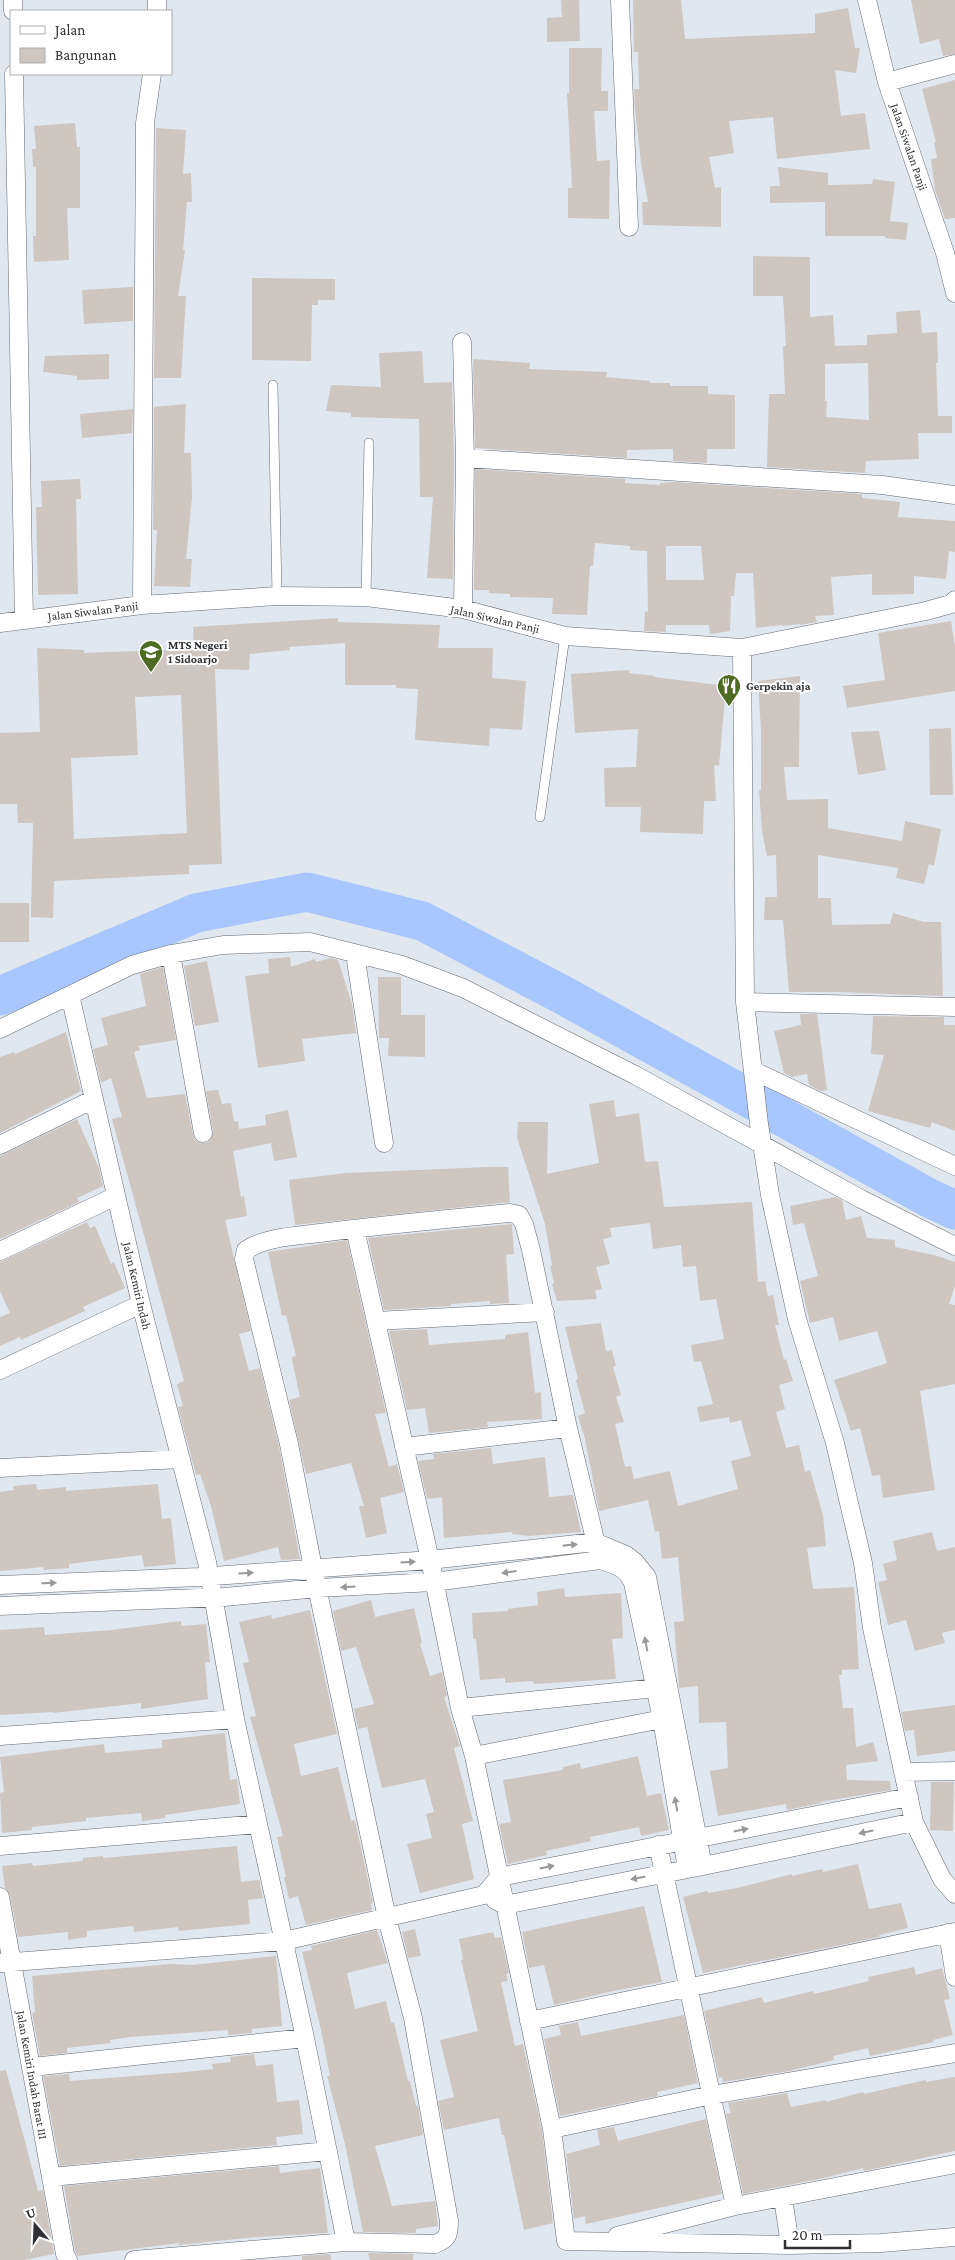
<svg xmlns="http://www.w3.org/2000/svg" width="955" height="2260" font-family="'Crimson Pro',serif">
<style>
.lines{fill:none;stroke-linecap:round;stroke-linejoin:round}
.river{stroke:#a7c7fe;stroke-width:39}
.building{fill:#cec6c1;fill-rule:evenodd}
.service-casing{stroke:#666b72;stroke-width:10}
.minor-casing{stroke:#666b72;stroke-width:19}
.service{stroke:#fff;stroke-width:9}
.minor{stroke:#fff;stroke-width:18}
.oneway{fill:#97989a}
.labels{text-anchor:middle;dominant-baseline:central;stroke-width:4;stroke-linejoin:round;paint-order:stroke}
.street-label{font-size:12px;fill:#2f3134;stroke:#fff}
.poi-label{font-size:12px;font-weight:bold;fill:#2f3134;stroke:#fff;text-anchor:start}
</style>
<rect width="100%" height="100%" fill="#e0e7ee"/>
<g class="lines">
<!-- river -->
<path class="river" d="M0 996 196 913 307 892 422 921 561 994 929 1198 955 1210"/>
</g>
<!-- building -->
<path class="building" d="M561 0H579L580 41 547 42V18L562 17Z
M633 0H681L685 39 815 33V14L848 8 855 48H860L856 73 835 70 841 116 865 113 870 149 777 159 773 117 729 121 734 153 709 157 715 188 721 187V227L643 225 642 202H648L641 163 635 110 634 89H639L638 52H634Z
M911 0H955V54L943 56 939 39 920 44Z
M569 48H602L601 91H608V111H594L597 161 610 160 609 219 568 218V188H572L567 93H569Z
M955 80V218L945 219 935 190 931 159 937 158 934 142H936L922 89Z
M75 123 77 147H80V208H67L69 260 34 262 33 236H36V167H33L32 149H36L34 126Z
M156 128 186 130 183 174 191 173 192 202H187L183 250H185L178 296H186L181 378H154Z
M778 167 828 173V185L872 184 873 179 895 182 890 221 908 223 906 240 885 238V236H825V202L770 203V186H780Z
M753 256 810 257V317L833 315 835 346 867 345V335L897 333 896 312 920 310 922 333 937 332 938 363H936L938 416H952V433H918L919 459 866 461 865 473 767 467 769 394H785L783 346H786L783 296H753ZM868 363 869 420 826 417 827 401H825V364Z
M252 278 335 279V300H318V305H312L311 361 252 360Z
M133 287V321L84 324 82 290Z
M422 351 424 383 452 382 454 458 453 579 427 578 433 497H420L419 419 351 417V413L326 411 331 385 381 387 379 353Z
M109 354V379L77 380V376L43 372 45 356Z
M473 359 530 363 529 369 607 372 606 377 650 381V383H670V386H708V394L735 395V449H707V463L673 461V449L627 450V458L475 448Z
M186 404 184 453H191L192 497 186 559H192L190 587 154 586 157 530H153L154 407Z
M133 409 132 433 82 438 80 414Z
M475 469 625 479V483L660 485V483L673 482 862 494V498L900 502 898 517 955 521V552L949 551 946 579 914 576V594L872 595V574L831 577 834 615 815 616 817 622 800 625V624L782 626V625L756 628 753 573H736L734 596H731L730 631 710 634 709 625H666V632L644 631 645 611 648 612 647 551 630 550V546L595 543 593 566H590L587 615 552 614 553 598 510 597V594L489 593V590H474ZM666 546H701L704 580H666Z
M80 479 81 499H76L78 594 38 595 36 507H42L41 481Z
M338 618V622L440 625 438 648H493L492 678 526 681 522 730 490 728 489 746 415 740 418 689 396 688V685H345V643L289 647 290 650 250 654 249 670 215 669 222 864 189 865V874L54 881 53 918 31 917 33 823H18L17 804H0V733L40 732 37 648 84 650V653L194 649 193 627ZM181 695 187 833 74 839 71 758 138 755 135 697Z
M951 621 955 646V691L847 708 843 686 885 680 878 633Z
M629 670V673L655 676 654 677 726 686 719 766 714 765 716 801H704L703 834 640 832 641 807H605L604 768 636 767 638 729 575 733 571 674Z
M800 676 799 767H784L787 800 828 799V828L902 841 905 821 941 829 934 866 929 864 924 884 896 878 898 868 818 855V898H831L832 925 890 924 893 913 924 922H941L943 996 835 992H789L783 920H764L765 897H777L776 855 767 856 762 831 759 790H761V730L758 681Z
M951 728 953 795H930L929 729Z
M879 731 886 770 858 775 851 732Z
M0 903H29V942H0Z
M290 957 291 967 315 959 316 962 330 958 338 960 352 1004 356 1033 302 1039 305 1061 258 1068 245 976 269 973 268 959Z
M207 961 219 1022 195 1026 184 966Z
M163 967 176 1040 139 1046 140 1050 134 1052 147 1098 185 1094 193 1135 195 1140 204 1143 210 1141 213 1132 206 1091 218 1090 222 1104 231 1103 234 1122 238 1121 239 1129 266 1125 265 1115 288 1110 297 1157 274 1161 271 1143 233 1151 241 1197 244 1196 247 1216 225 1220 251 1331 239 1334 249 1371 260 1368 279 1446 300 1559 281 1560 278 1547 224 1561 211 1506 200 1474 196 1475 178 1407 183 1406 177 1384 184 1381 112 1119 122 1117 111 1078 101 1083 93 1049 108 1045 101 1018 146 1006 140 974Z
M378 977H401V1015H425V1057L388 1056 389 1038H379Z
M800 1014H817L827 1090 820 1091 809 1085 807 1074 792 1077 784 1073 774 1031 801 1025Z
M873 1016 944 1017V1025H955V1131L932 1122 930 1128 868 1111 884 1055 871 1054Z
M66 1032 81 1091 0 1133V1057L14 1052 15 1054Z
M614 1100 616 1117 639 1113 645 1162 658 1161 664 1207 752 1202 758 1282 765 1281 768 1296 773 1295 779 1325H775L784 1360 786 1359 793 1381 779 1385 785 1409 776 1412 786 1448 799 1445 805 1472 810 1470 823 1515 826 1546 807 1548 813 1589 854 1587 859 1669 842 1670V1675H839L843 1708H853L856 1747 873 1742 878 1761 846 1765 847 1780 890 1781 891 1790 820 1802 821 1803 787 1810 786 1804 718 1816 710 1771 728 1768 726 1722 699 1723 698 1686 679 1688 674 1622 684 1621 678 1557 662 1559 659 1531 655 1532 648 1500 599 1511 585 1439 578 1416 585 1413 576 1380 578 1379 565 1327 601 1323 606 1351 612 1350 616 1366 613 1367 621 1395 616 1397 624 1422 615 1424 625 1467 631 1466 634 1479 670 1471 678 1506 738 1489 731 1461 751 1456 741 1420 730 1423 729 1417 700 1422 697 1407 713 1404 701 1361 694 1362 691 1345 724 1339 716 1299 700 1301 696 1266 683 1267 681 1245 653 1249 650 1223 610 1228 612 1237 603 1239 610 1264 596 1267 602 1289 595 1291 597 1299 557 1301 552 1284 554 1283 550 1266 552 1265 545 1224 517 1138 518 1122H548L547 1174 599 1163 589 1104Z
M77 1119 99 1168 103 1186 77 1198 79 1202 0 1239V1156Z
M489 1167H508L510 1202 295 1225 289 1180 346 1173Z
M835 1197 842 1200 846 1220 861 1216 867 1238 895 1240V1247L934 1255 955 1262V1286L949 1304 955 1305V1384L920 1391 935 1490 883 1498 880 1475 872 1476 860 1428 851 1431 834 1380 887 1363 877 1331 839 1341 833 1317 810 1323 800 1281 818 1276 804 1223 793 1225 790 1206Z
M87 1222 90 1228 95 1226 111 1264 114 1262 125 1288 83 1307 85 1311 21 1340 20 1337 0 1346V1317L10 1313 0 1291V1262Z
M512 1224 514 1254 506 1255 509 1303 490 1304V1301L451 1304V1306L384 1310 368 1238Z
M347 1240 386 1413 375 1414 389 1467 397 1464 404 1492 380 1498 387 1533 366 1538 359 1506H364L351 1463 306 1474 289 1400 300 1397 292 1360V1357L296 1356 286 1315 282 1316 268 1252Z
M427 1329 429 1345 505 1339V1335L528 1332 535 1393 541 1392 542 1419 487 1422 488 1427 429 1433 425 1408 407 1410 389 1331Z
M491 1448 493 1464 545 1457 549 1497 573 1495 581 1532 529 1536 512 1534V1532L444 1538 442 1497 427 1499 418 1461 434 1459 433 1454Z
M36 1484 37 1490 66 1487V1491L158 1484 162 1519 171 1518 176 1564 144 1567 142 1555 69 1564V1568L44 1570 43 1567 0 1571V1492L14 1490 13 1486Z
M932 1532 937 1551 955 1547V1630L942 1633 945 1643 915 1651 906 1620 888 1625 878 1582 887 1580 883 1564 897 1560 893 1541Z
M564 1588 565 1597 621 1593 623 1638 612 1639 616 1679 534 1684 533 1681 505 1683V1678L480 1680 476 1639H473L472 1613 508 1611V1609L538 1605 537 1592Z
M371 1600 375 1617 414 1608 422 1643 420 1644 430 1676 442 1672 447 1696 444 1697 460 1746 454 1748 473 1821 462 1824 474 1879 420 1893 407 1844 432 1838 426 1814 434 1812 425 1779 382 1788 367 1727 358 1729 354 1709 374 1704 356 1647 341 1651 333 1611Z
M310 1610 337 1734 294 1744 301 1776 338 1767 351 1821 355 1820 373 1903 371 1904 372 1910 306 1925 298 1896 289 1899 284 1877H286L277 1837 283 1836 250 1717 256 1716 243 1663 249 1662 239 1622 271 1615 272 1619Z
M181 1621V1626L206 1624 210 1662H205L208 1699 141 1709V1703L53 1713V1712L0 1715V1630L44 1627 45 1635 112 1630Z
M955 1705V1751L917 1756 914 1730 905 1731 901 1712Z
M225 1733 230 1780 237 1779 240 1804 165 1815V1818L142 1821 141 1813 86 1818V1821L32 1827V1830L2 1833 0 1793 4 1792 0 1757 104 1744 105 1753 162 1748V1740Z
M638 1756 647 1796 661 1793 669 1830 641 1836 639 1827 590 1837 591 1841 546 1851 547 1855 508 1864 499 1824 511 1822 503 1780 563 1770V1767L580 1763 581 1769Z
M931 1782H954L953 1831 930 1830Z
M237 1846 241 1882 259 1880 263 1898 248 1900 250 1924 179 1931 178 1927 134 1932 133 1926 87 1931V1937L68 1940V1932L18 1937 10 1895 5 1888 2 1866 32 1863 33 1866 83 1861V1858L103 1856V1858Z
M858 1864 869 1909 901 1903 908 1928 879 1935 880 1937 703 1973 683 1897 707 1891 708 1893 737 1888 792 1874V1876L822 1869 823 1872Z
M644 1906 662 1982 613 1991 554 2005 544 1965 529 1968 522 1932Z
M415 1929 421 1956 408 1958 402 1932Z
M377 1930 388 1963 347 1973 355 2009 386 2001 391 2023 394 2022 408 2081H410L416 2106H418L423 2135 375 2146 392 2206 435 2201 438 2226 416 2229V2233L363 2232 345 2144 327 2076H330L321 2030 302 1952 312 1950 311 1946Z
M493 1932 495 1938 501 1937 509 1973 506 1974 508 1981 501 1982 515 2046 523 2044 542 2131 553 2223 524 2230 504 2135H502L499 2118 444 2130 438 2101 454 2097 440 2040 478 2031 461 1960 463 1959 459 1939Z
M276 1956 282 2026 252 2029V2033L228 2035V2030L130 2037 110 2040 111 2043 67 2048V2053L40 2056 32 2013 35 2012 32 1976 171 1964 192 1965Z
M914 1967 916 1975 942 1968 950 1999 944 2000 953 2035 933 2040 934 2042 870 2056 868 2048 833 2056 834 2060 789 2071 723 2082 722 2077 719 2078 704 2011 762 1997 764 2003 813 1991 814 1994 869 1981 868 1977Z
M684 2015 698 2083 657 2092 658 2096 560 2116 544 2039 561 2035 559 2026 578 2022 581 2036Z
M254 2054 256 2066 273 2064 277 2102 299 2100 303 2134 276 2137 277 2145 60 2166 43 2076 69 2074 70 2081 186 2072 213 2069 212 2064 231 2062 230 2057Z
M6 2070 38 2191 43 2190 54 2254 24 2260H0V2071Z
M955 2077V2151L864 2171 863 2168 824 2178 743 2194 726 2114 731 2113 728 2103 787 2093 791 2107 826 2100V2102L863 2092 864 2094 926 2080V2082Z
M706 2119 722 2194 586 2224 585 2216 574 2219 566 2154 600 2145 597 2130 614 2127 618 2141Z
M279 2166 280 2173 320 2168 328 2233 257 2237 179 2245V2243L78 2256 75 2251 64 2186Z
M368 2253 414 2254 413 2260H370Z
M330 2254 331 2260H302V2256Z"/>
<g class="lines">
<!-- service casing -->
<g class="service-casing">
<path id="service" d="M273 385 277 596
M366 597 369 443
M540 817 565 636"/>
</g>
<!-- minor casing -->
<g class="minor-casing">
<path id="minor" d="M13 0V11
M620 0 629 227
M867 0 887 82 945 253 955 293
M157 11V0
M14 74 24 620
M887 82 955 64
M462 342 465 458 463 609
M465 458 882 485 955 495
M142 605 145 123 152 74
M0 623 142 605 277 596 366 597 463 609 565 636 742 648 926 611 951 604 955 600
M742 648 745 1002 759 1124 770 1195 797 1319 835 1443 863 1563 872 1628 914 1822 942 1879 955 1894
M171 954 203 1133
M355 954 384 1143
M70 995 141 1304 207 1562 235 1719 305 2038 346 2242
M745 1002 955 1007
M0 1029 132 965 171 954 223 945 310 942 402 965 463 988 635 1075 861 1199 955 1246
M754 1071 955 1166
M0 1145 94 1099
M355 1229 430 1560 460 1708 474 1756 552 2129 566 2241 790 2245 881 2243 955 2237
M0 1251 116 1196
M376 1321 545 1312
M0 1370 141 1304
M404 1447 568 1428
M0 1468 181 1459
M0 1585 200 1577 430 1560 595 1542 626 1555 635 1562 647 1577 703 1866
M0 1606 224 1597 318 1588 434 1582 600 1560C616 1565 626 1567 633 1583L662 1719 687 1869
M460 1708 666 1687
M0 1736 235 1719
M474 1756 662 1719
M903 1772 955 1771
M658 1845 735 2206
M0 1846 258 1824
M0 1897 65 2254 68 2260
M495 1900 505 1905 703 1866 914 1822
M948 1933 955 1977
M0 1963 284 1941 484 1895 499 1877 909 1797
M529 2021 955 1932
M32 2067 305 2038
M552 2129 712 2095 955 2053
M51 2177 328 2151
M783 2198 790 2245
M617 2236 735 2206 955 2164
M134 2260 346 2242 435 2244C448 2239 449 2235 449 2221L413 2018 387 1918 313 1568 289 1444 244 1259 246 1250C266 1237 296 1236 320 1233 383 1225 446 1219 510 1213L519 1215 524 1224 531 1250 568 1428 600 1560"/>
</g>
<!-- service -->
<use href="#service" class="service"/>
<!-- minor -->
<use href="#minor" class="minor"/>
</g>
<!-- one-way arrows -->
<defs><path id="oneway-solid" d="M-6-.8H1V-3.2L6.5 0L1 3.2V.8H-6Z" transform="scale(1.25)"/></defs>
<g class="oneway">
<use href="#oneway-solid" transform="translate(570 1545) rotate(-6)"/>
<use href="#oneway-solid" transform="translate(408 1562) rotate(-4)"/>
<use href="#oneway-solid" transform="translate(509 1572) rotate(172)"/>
<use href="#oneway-solid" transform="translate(246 1573) rotate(-4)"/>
<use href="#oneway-solid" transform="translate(49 1583) rotate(-2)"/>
<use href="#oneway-solid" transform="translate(348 1587) rotate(177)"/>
<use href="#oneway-solid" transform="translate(646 1644) rotate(-101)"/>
<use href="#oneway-solid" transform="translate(676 1804) rotate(-100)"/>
<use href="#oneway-solid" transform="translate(741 1830) rotate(-11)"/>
<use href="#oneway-solid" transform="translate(866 1832) rotate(168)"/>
<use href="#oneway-solid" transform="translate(547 1867) rotate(-11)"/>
<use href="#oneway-solid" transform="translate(638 1878) rotate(169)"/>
</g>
<!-- icons -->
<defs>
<g id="school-pin" transform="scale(1.25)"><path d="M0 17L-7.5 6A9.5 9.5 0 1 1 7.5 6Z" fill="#4e6c21" stroke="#fff"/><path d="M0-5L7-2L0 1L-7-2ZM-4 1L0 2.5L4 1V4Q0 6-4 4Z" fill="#fff"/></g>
<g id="restaurant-pin" transform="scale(1.25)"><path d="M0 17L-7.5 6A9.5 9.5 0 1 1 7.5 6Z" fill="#4e6c21" stroke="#fff"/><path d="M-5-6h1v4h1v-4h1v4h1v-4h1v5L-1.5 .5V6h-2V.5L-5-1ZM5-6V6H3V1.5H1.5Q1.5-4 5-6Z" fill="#fff"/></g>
</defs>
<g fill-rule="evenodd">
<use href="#school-pin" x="151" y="652"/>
<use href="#restaurant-pin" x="729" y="686"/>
</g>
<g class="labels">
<!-- street labels -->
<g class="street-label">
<text transform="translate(909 147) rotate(71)">Jalan Siwalan Panji</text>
<text transform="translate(93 611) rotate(-7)">Jalan Siwalan Panji</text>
<text transform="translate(495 619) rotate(13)">Jalan Siwalan Panji</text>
<text transform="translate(137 1286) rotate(77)">Jalan Kemiri Indah</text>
<text transform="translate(32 2075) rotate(80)">Jalan Kemiri Indah Barat III</text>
</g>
<!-- poi labels -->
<g class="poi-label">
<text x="168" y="645">MTS Negeri<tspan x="168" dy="14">1 Sidoarjo</tspan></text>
<text x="746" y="686">Gerpekin aja</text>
</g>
</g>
<!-- legend -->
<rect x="10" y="10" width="162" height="65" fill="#ffffff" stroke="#acadae"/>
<rect x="20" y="26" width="25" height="8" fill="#ffffff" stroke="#acadae"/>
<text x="55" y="35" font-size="15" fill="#2f3134">Jalan</text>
<rect x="20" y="48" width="25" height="15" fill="#cec6c1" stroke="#acadae"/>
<text x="55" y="60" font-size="15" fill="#2f3134">Bangunan</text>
<!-- north arrow -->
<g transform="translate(35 2225) rotate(341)" stroke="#ffffff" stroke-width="4" paint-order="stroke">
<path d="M0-4L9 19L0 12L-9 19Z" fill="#2f3134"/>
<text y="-8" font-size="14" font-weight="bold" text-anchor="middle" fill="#2f3134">U</text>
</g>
<!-- scale -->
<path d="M785 2240v8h65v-8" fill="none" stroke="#2f3134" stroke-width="2.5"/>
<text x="792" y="2240" font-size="15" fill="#2f3134" stroke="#ffffff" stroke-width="4" paint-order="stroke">20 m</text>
</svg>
